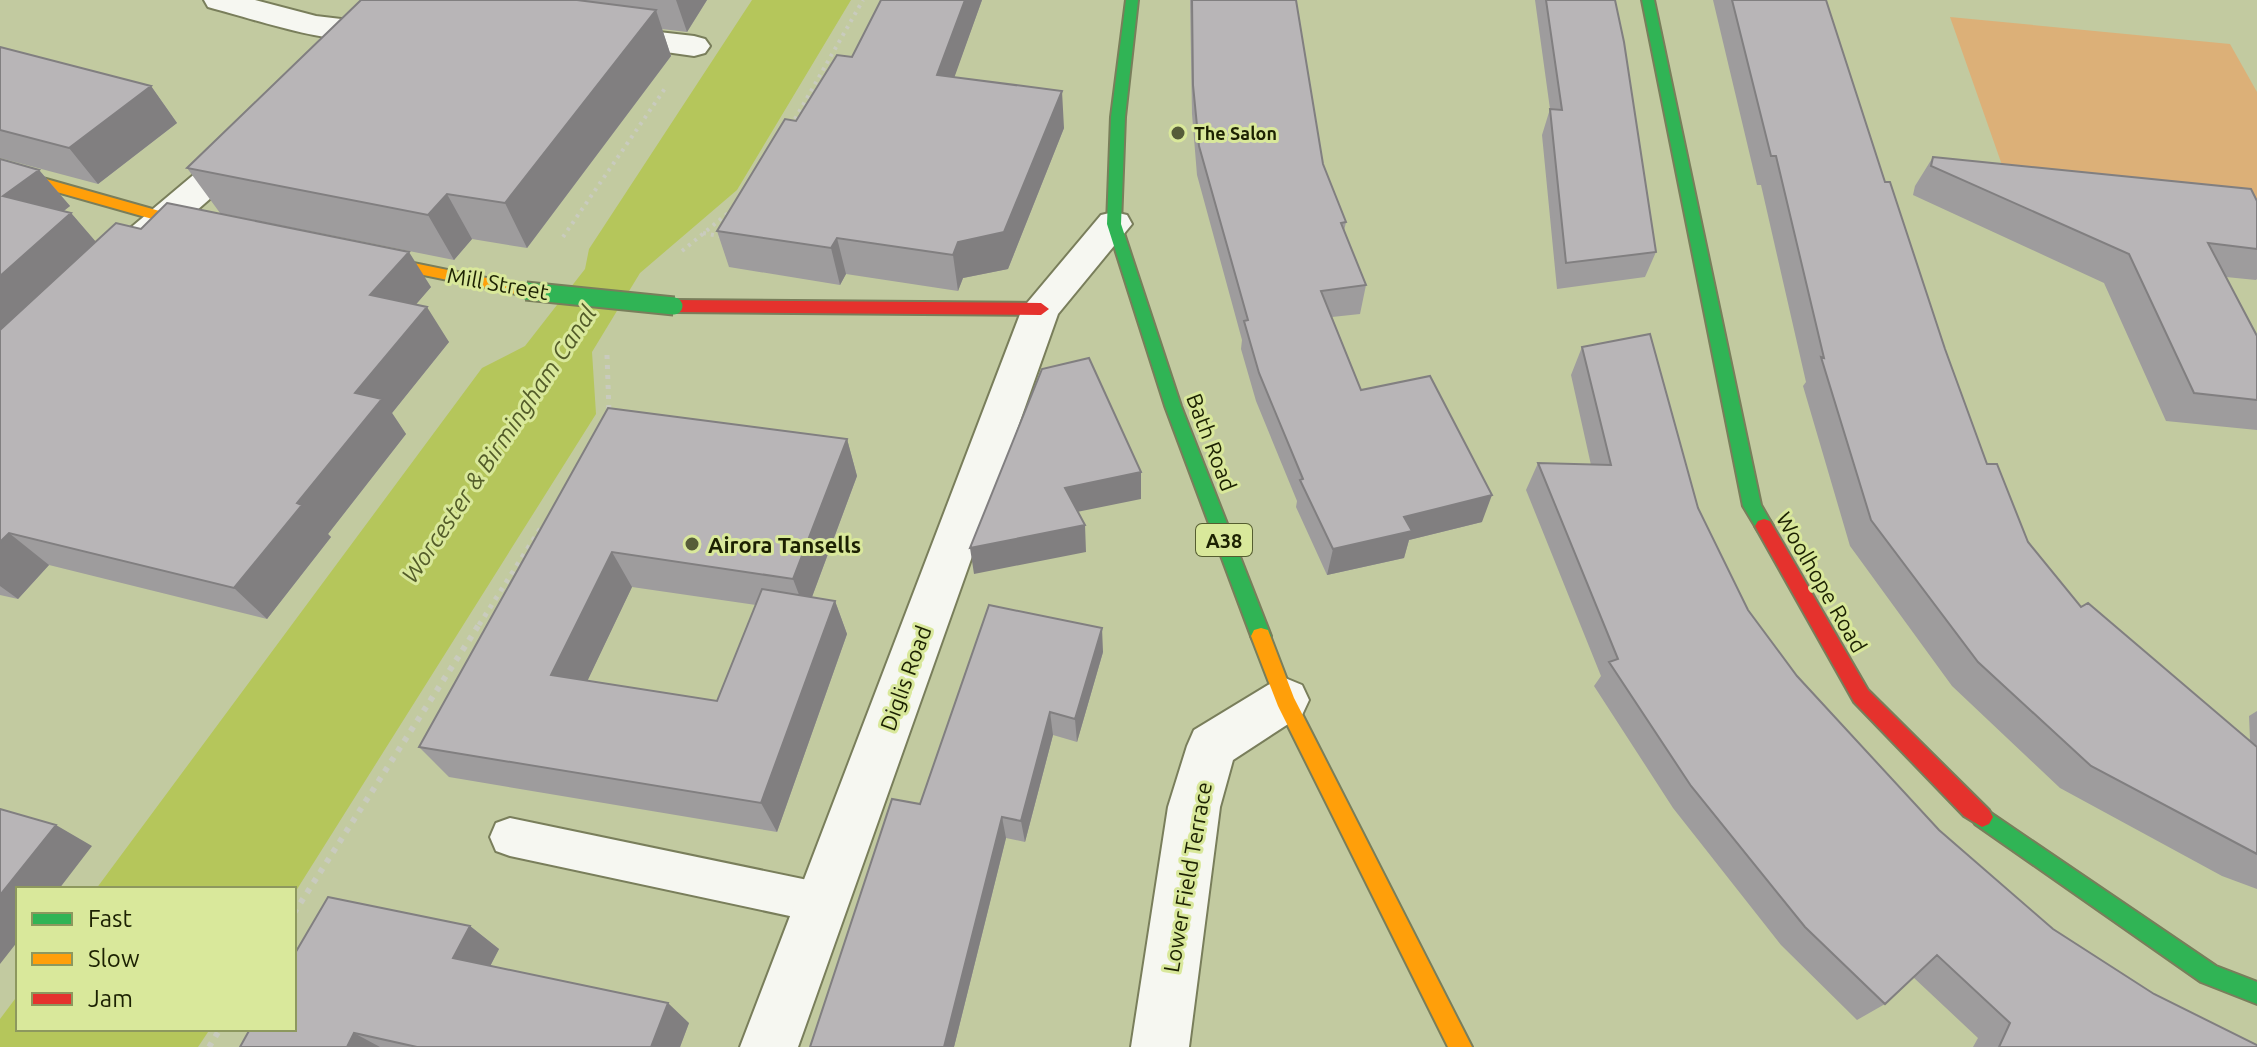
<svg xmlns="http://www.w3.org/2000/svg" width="2257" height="1047" font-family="Ubuntu,sans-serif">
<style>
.green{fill:#dcb078}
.water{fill:#b5c65b}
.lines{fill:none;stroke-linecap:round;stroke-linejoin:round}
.lane-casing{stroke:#797e5b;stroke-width:4}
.street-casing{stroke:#797e5b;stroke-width:4}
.fast-casing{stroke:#797e5b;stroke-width:4}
.slow-casing{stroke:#797e5b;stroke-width:4}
.jam-casing{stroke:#797e5b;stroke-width:4}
.path-far2{stroke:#c9cbbe;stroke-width:4;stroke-dasharray:3 5;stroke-linecap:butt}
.path-far1{stroke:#c9cbbe;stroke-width:5;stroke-dasharray:4 6;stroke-linecap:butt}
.path{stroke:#c9cbbe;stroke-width:6;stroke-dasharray:5 7;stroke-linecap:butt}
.lane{fill:#f6f7f1;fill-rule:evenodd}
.street{fill:#f6f7f1;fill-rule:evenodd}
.fast{fill:#30b455;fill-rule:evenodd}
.slow{fill:#ff9f0a;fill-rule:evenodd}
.jam{fill:#e5322d;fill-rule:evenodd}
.fast-bridge-casing{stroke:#797e5b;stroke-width:21;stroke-linecap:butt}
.fast-bridge{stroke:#30b455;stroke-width:17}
.wall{fill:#9e9c9d;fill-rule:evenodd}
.shaded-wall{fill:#817f80}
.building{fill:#b8b5b7;stroke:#817f80;stroke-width:2}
.poi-dot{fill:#565c39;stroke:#d9e89b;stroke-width:3}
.labels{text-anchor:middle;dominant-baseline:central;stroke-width:6;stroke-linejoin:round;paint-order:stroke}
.far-poi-label{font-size:18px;font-weight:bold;fill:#1c2102;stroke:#d9e89b;text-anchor:start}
.shield{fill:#d9e89b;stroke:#555d30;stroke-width:2}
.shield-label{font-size:20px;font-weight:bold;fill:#1c2102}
.street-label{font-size:22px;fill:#1c2102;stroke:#d9e89b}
.poi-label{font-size:22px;font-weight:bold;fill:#1c2102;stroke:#d9e89b;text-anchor:start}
.water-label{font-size:24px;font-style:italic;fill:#535c29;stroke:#d9e89b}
</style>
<rect width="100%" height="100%" fill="#c2caa0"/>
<!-- green -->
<path class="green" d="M1950 17 2230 44 2257 92V212L2009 185Z"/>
<!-- water -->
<path class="water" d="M752 0H851L737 190 640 273 592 352 596 414 294 894V889H96L482 368 525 346 585 269 589 249Z
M18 995V1029H210L198 1047H0V1019Z"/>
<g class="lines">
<!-- lane casing -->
<g class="lane-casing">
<path id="lane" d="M510 818 822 883 837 889 843 903 837 917 822 923 510 856 496 851 490 837 496 823Z"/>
</g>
<!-- street casing -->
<g class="street-casing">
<path id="street" d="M204 0H255L316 16 383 24 388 31 383 38C338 49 254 19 208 7Z
M606 26 694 36 705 39 710 46 705 53 694 56 595 42 590 35 595 28Z
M247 137 259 140 264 148 259 156 148 253 135 257 122 253 117 244 122 235 235 140Z
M1114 212 1127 215 1132 224 1058 314 798 1047H740L1022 309 1101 215Z
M1285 678 1302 685 1309 700 1302 715 1233 760 1220 807 1189 1047H1131L1168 807 1187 746 1194 730 1268 685Z"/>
</g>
<!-- fast casing -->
<g class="fast-casing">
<path id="fast" d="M1126 0H1138L1125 117 1121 224 1181 406 1271 636 1268 642 1261 644 1254 642 1251 636 1165 406 1107 224 1111 117Z
M1642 0H1654L1761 505 1773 526 1770 531H1758L1743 506Z
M1982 807 2216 966 2257 982V1004L2201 982 1975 824 1971 817 1975 810Z"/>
</g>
<!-- slow casing -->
<g class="slow-casing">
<path id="slow" d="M0 166 163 212 219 224 221 228 214 233 163 222 0 176Z
M360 252 526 286 534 291 526 296 355 261V253Z
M1261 628 1268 630 1294 698 1472 1047H1448L1278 706 1251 636 1254 630Z"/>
</g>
<!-- jam casing -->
<g class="jam-casing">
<path id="jam" d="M674 300 1041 303 1049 309 1041 315 674 312 666 306Z
M1764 519 1770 521 1868 690 1989 810 1993 817 1989 824 1982 827 1964 816 1854 702 1755 526 1758 521Z"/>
</g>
<!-- path-far2 -->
<path class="path-far2" d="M791 126 863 0
M703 233 725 237
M563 237 666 87
M682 251 733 209"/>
<!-- path-far1 -->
<path class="path-far1" d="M607 355 609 412
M479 625 542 526"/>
<!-- path -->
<path class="path" d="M294 913 480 623
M209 1047 220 1029"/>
<!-- lane -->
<use href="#lane" class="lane"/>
<!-- street -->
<use href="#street" class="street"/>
<!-- fast -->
<use href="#fast" class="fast"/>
<!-- slow -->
<use href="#slow" class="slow"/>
<!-- jam -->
<use href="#jam" class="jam"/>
<!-- fast-bridge casing -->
<g class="fast-bridge-casing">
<path id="fast-bridge" d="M526 291 674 306"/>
</g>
<!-- fast-bridge -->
<use href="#fast-bridge" class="fast-bridge"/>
</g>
<!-- wall -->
<path class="wall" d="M361 0H707L687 32 662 29 671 56 527 248 472 239 454 260 224 214 431 287 416 304 449 342 392 413 406 434 328 534 331 537 267 619 49 565 18 599 0 595V159L39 170 70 206 64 211 71 213 96 242 141 229 220 213 187 168Z
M881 0H982L954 77 1064 128 1008 269 963 278 958 291 846 274 840 285 729 267 717 231 852 57Z
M1190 0H1296L1323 164 1346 222 1344 231 1366 285 1360 314 1332 317 1361 390 1482 522 1409 540 1404 558 1327 575 1296 507 1297 501 1256 401 1241 349 1242 340 1197 175 1192 114Z
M1535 0H1615L1656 252 1645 277 1557 289 1542 135 1550 109Z
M1713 0H1826L1885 182 1987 464 2028 542 2081 607 2250 740 2249 716 2257 711V889L2222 876 2060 788 1952 686 1850 546 1803 386 1806 382 1761 185H1757Z
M0 47 151 86 177 123 98 184 0 158Z
M1933 157 2257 201V279L2256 280 2226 277 2257 336V430L2166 421 2104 283 1913 195 1915 186Z
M1582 347 1698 508 1748 610 1797 676 1939 830 2053 929 2154 994 2257 1047H1973L1978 1038 1913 977 1885 1004 1857 1020 1781 945 1673 808 1594 686 1601 676 1526 490 1538 463 1591 465 1571 375Z
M608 408 847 439 857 476 812 597 835 601 847 634 777 832 449 777 419 747ZM632 587 756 605 717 701 587 681Z
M1103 652 1077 742 1053 735 1025 842 1006 838 954 1047H810L920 804Z
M470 926 499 949 490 966 689 1023 680 1047H240Z"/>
<!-- shaded-wall -->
<path class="shaded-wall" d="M676 0H707L687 32Z
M965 0H982L942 112 937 75Z
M656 10 671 56 527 248 505 203Z
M151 86 177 123 98 184 69 148Z
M1062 91 1064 128 1008 269 963 278 958 291 953 255 958 242Z
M39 170 70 206 36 232 3 196Z
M447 194 472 239 454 260 428 215Z
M71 213 102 249 0 344V276Z
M837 238 846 274 840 285 831 248Z
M409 252 431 287 393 331 370 295Z
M427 307 449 342 392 413 406 434 328 534 331 537 267 619 234 588 297 503 355 393Z
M847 439 857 476 806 613 793 579Z
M1141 472V499L1067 514 1065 488Z
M1492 495 1482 522 1409 540 1404 558 1327 575 1333 549 1404 517Z
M1085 525 1086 552 974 574 970 548Z
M9 533 49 565 18 599 0 586V542Z
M612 552 632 587 575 707 551 675Z
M835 601 847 634 777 832 761 803Z
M1102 628 1103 652 1077 742 1075 719Z
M1050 712 1053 735 1025 842 1021 821Z
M1002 817 1006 838 954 1047H944Z
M56 825 92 846 59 889H18V941L0 964V895Z
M470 926 499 949 483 980 453 958Z
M668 1003 689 1023 680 1047H651Z
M354 1033 380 1047H347Z"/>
<!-- building -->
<path class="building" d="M361 0H577L656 10 505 203 447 194 428 215 187 168Z
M881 0H965L937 75 1062 91 1004 232 958 242 953 255 837 238 831 248 717 231 785 119 796 121 837 55 852 57Z
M1192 0H1296L1323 164 1346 222 1341 223 1366 285 1321 291 1361 390 1430 376 1492 495 1404 517 1412 531 1333 549 1300 480 1303 479 1259 373 1244 321 1248 320 1199 146 1193 85Z
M1546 0H1615L1624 42 1656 252 1566 263 1550 109 1562 110Z
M1732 0H1826L1885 182H1890L1945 349 1987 464H1997L2028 542 2081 607 2088 603 2257 747V854L2091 766 1978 662 1871 520 1821 357 1824 358 1776 156H1771Z
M0 47 151 86 69 148 0 130Z
M1933 157 2251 189 2257 201V249L2208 243 2257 336V400L2194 393 2129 254 1931 166Z
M0 159 39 170 3 196 71 213 0 276Z
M167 203 409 252 370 295 427 307 355 393 382 399 297 503 302 505 234 588 9 533 0 542V330L116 223 141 229Z
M1650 334 1698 508 1748 610 1797 676 1939 830 2053 929 2154 994 2257 1045V1047H1999L2010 1023 1937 955 1885 1004 1805 927 1691 786 1609 662 1618 659 1538 463 1611 465 1582 347Z
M1089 358 1141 472 1065 488 1085 525 970 548 1042 369Z
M608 408 847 439 793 579 612 552 551 675 717 701 762 589 835 601 761 803 419 747Z
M989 605 1102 628 1075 719 1050 712 1021 821 1002 817 944 1047H810L892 799 920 804Z
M0 809 56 825 0 895Z
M328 897 470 926 453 958 668 1003 651 1047H417L354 1033 347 1047H240L250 1029H294V955Z"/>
<!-- markers -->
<g class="poi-dot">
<circle cx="1178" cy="133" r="8"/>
<circle cx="692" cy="544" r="8"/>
</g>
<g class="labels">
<!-- far-poi labels -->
<g class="far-poi-label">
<text x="1194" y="133">The Salon</text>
</g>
<!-- shield labels -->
<rect class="shield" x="1196" y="524" width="56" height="32" rx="6"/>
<g class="shield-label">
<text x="1224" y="540">A38</text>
</g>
<!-- street labels -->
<g class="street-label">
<text transform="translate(498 283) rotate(10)">Mill Street</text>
<text transform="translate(1212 442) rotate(69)">Bath Road</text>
<text transform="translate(1822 582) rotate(60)">Woolhope Road</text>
<text transform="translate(905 678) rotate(-70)">Diglis Road</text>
<text transform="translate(1187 877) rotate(-80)">Lower Field Terrace</text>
</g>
<!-- poi labels -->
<g class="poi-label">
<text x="708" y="544">Airora Tansells</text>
</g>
<!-- water labels -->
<g class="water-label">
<text transform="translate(499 444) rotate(-56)">Worcester &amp; Birmingham Canal</text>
</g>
</g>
<!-- legend -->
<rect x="16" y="887" width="280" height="144" fill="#d9e89b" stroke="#8d985e" stroke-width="2"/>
<rect x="32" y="913" width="40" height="12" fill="#30b455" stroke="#8d985e" stroke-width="2"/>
<text x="88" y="927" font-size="24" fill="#1c2102">Fast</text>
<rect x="32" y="953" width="40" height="12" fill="#ff9f0a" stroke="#8d985e" stroke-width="2"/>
<text x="88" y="967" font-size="24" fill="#1c2102">Slow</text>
<rect x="32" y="993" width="40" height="12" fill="#e5322d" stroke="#8d985e" stroke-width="2"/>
<text x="88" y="1007" font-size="24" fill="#1c2102">Jam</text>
</svg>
